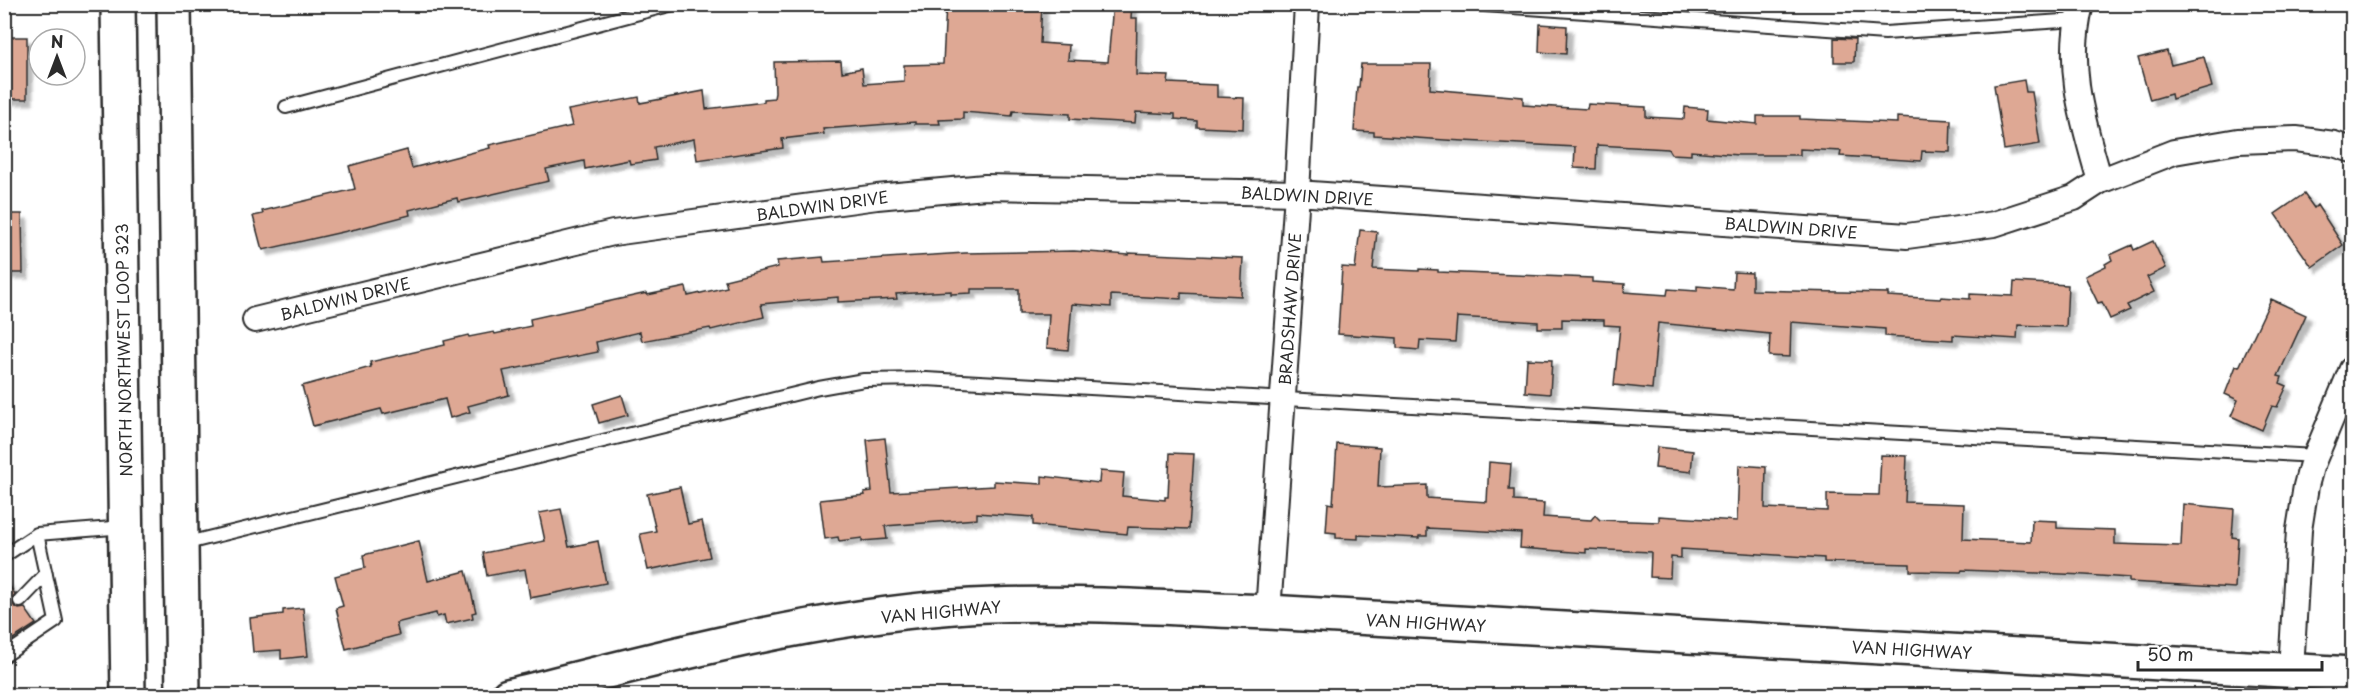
<svg xmlns="http://www.w3.org/2000/svg" width="2357" height="700" font-family="'Playpen Sans',sans-serif">
<style>
.building{fill:#dea894;stroke:#2b2b2b;stroke-width:1.5;filter:url(#shadow)}
.lines{fill:none;stroke-linecap:round;stroke-linejoin:round}
.service-casing{stroke:#2b2b2b;stroke-width:16}
.minor-casing{stroke:#2b2b2b;stroke-width:28}
.secondary-casing{stroke:#2b2b2b;stroke-width:38}
.trunk-casing{stroke:#2b2b2b;stroke-width:38}
.service{stroke:#fff;stroke-width:12}
.minor{stroke:#fff;stroke-width:24}
.secondary{stroke:#fff;stroke-width:33}
.trunk{stroke:#fff;stroke-width:33}
.labels{text-anchor:middle;dominant-baseline:central;stroke-width:4.5;stroke-linejoin:round;paint-order:stroke}
.street-label{font-size:16px;fill:#2b2b2b;stroke:#fff}
</style>
<defs>
<filter id="shadow"><feDropShadow dx="5.5" dy="5.5" stdDeviation="1.5" flood-color="#0004"/></filter>
</defs>
<rect width="100%" height="100%" fill="#fff"/>
<filter id="ink" filterUnits="userSpaceOnUse"><feTurbulence type="fractalNoise" baseFrequency=".0167" numOctaves="2"/><feDisplacementMap in="SourceGraphic" scale="12" xChannelSelector="R" yChannelSelector="G"/><feConvolveMatrix kernelMatrix="1 2 1 2 8 2 1 2 1" color-interpolation-filters="sRGB"/></filter>
<g filter="url(#ink)">
<!-- building -->
<path class="building" d="M946 4H1042L1040 43 1069 45 1068 60 1108 62 1113 4H1132L1131 18H1137L1136 75 1169 76 1168 83 1217 85V97L1244 98 1243 129 1197 127V121L1175 119V114L1136 112 1135 123 1070 119V114L1013 111 1012 116 963 112V119L939 120 940 124H915V122L823 129 824 134 782 139 783 148 697 160 694 139 654 147 656 160 630 164 629 160 585 169 584 161 546 169 549 181 458 202 457 198 409 210 410 215 356 229 263 250 261 246 253 216 263 214 262 211 355 189 349 166 407 150 412 168 490 148 489 145 572 126 568 110 639 97 640 103 704 91 706 109 764 102V99L774 98 775 93 774 62 841 61 842 72 862 68 864 84 904 81V65L943 64Z
M1540 24 1567 26 1566 54 1539 52Z
M4 37H27V99H4Z
M1834 38 1855 39 1854 62H1834Z
M2167 51 2171 65 2204 57 2212 87 2172 99 2171 94 2150 100 2138 58Z
M1361 64H1431L1430 89 1523 97V105L1587 109 1588 104 1646 107V117L1684 119 1685 107 1708 109 1707 119 1757 124V116H1800V119L1897 123V117L1951 120 1950 152 1922 151 1921 161 1840 156 1841 151 1800 149V155H1738L1691 151V155L1671 154 1668 149 1597 145 1596 169 1574 168 1575 147 1445 140 1374 135V132L1354 131 1357 87H1359Z
M2024 80 2026 92H2032L2040 144 2004 150 1994 85Z
M2304 194 2314 208 2317 205 2343 245 2312 267 2275 214Z
M4 214H22L23 273H4Z
M1360 230 1377 232 1373 269 1419 271V269L1438 270V272L1592 278V282L1625 284 1624 292 1667 295 1668 289 1697 291V286L1733 289 1734 272 1752 273V290L1888 293V296L1940 299 1941 297 1970 299V294L2013 296 2014 282 2068 285 2066 327 2018 325 2017 339 1953 335V340L1885 336V329L1791 322 1790 357 1769 356 1770 334 1658 323 1652 389 1614 385 1620 326 1604 325V320L1562 319V328H1538V322L1457 317 1455 342 1420 340 1419 350 1397 348V338L1338 334 1342 267 1355 268Z
M2153 241 2166 268 2147 277 2154 292 2127 305 2130 310 2110 319 2102 302 2098 303 2085 276 2106 266 2105 264 2112 260 2110 255 2132 245 2134 250Z
M1074 251 1129 255V253L1243 258 1241 296 1181 293V299L1111 295V307L1072 304 1068 350 1047 348 1049 314H1019V289H971V293L951 294V291L896 294 897 299 838 302V297L761 304 764 317 711 330 710 328 642 341 640 332 596 342 598 352 503 371 509 395 468 406 470 412 450 418 445 399 383 414 381 409 313 426 302 386 371 367 370 362 445 345 444 341 468 335 469 337 494 332 495 334 531 326 530 319 647 293V295L686 287 688 296 727 287 725 280 778 267 777 261 823 257 824 262 965 253Z
M2271 299 2306 315 2278 376 2282 377 2280 383 2287 386 2277 407 2272 406 2262 430 2231 416 2238 400 2225 394 2236 366 2239 367Z
M1527 359 1552 360 1550 394 1525 392Z
M622 395 628 415 599 423 593 404Z
M885 438 891 492 994 486V481L1042 484V476L1099 483 1100 471 1124 473 1122 496 1165 500V497H1168L1170 453 1194 454 1189 529 1128 527 1127 534 1033 525V517L977 513V519L885 526 887 539 862 541V538L839 541 838 537 825 539 820 500 865 495 864 492 872 491 867 440Z
M1337 444 1380 447 1378 487 1427 485V498L1487 502 1489 462 1511 464 1509 490H1514V501L1544 503 1543 517 1591 520 1595 515 1600 520 1659 522V516L1737 521 1739 465 1766 467 1765 508 1827 511V494L1879 495 1881 455 1907 456 1905 502 1964 504 1963 539 2031 542 2032 520 2057 521V528L2115 530V544L2181 546 2183 504 2234 509 2232 537 2238 538 2235 588 2129 582V578L2085 575 1962 570 1961 572 1910 571V564L1824 562V558L1681 549V558L1671 557 1670 578 1650 577 1651 552 1586 549V553L1520 548 1521 533 1427 528V536H1419V538L1358 535V539L1336 538V533L1326 532 1328 503 1333 504Z
M1657 447 1693 451 1691 472 1655 468Z
M680 487 688 524 702 521 710 557 648 570 640 534 656 531 647 494Z
M561 509 569 547 598 541 606 583 530 598 525 569 487 576 483 553 545 541 539 513Z
M419 541 428 581 466 571 476 612 472 613 473 618 446 624 444 615 437 617 436 613 396 623 399 635 346 649 336 608 343 606 335 576 365 568 363 555Z
M4 578 15 594 12 600 14 606 19 609 25 608 36 624 4 645Z
M303 608 308 656 281 659V650L253 652 250 618 283 614V610Z"/>
<g class="lines">
<!-- service casing -->
<g class="service-casing">
<path id="service" d="M1470 4 1885 33 2077 20
M286 107 673 4
M183 544 819 388 864 380 926 379 2316 456
M4 556 37 534 125 527
M20 601 46 574
M4 656 56 621 37 534"/>
</g>
<!-- minor casing -->
<g class="minor-casing">
<path id="minor" d="M2081 4C2065 67 2083 121 2100 181
M255 320 613 233 877 197 985 187 1297 193 1907 236 1994 224 2074 198 2100 181 2174 152 2238 141 2296 139 2334 144 2352 150
M1268 612 1297 193 1307 4
M2291 671 2299 530 2306 486 2311 467 2352 369"/>
</g>
<!-- secondary casing -->
<g class="secondary-casing">
<path id="secondary" d="M508 696C656 659 802 619 954 607 1058 600 1164 608 1268 612L2352 674"/>
</g>
<!-- trunk casing -->
<g class="trunk-casing">
<path id="trunk" d="M118 4 128 696
M174 4 183 696"/>
</g>
<!-- service -->
<use href="#service" class="service"/>
<!-- minor -->
<use href="#minor" class="minor"/>
<!-- secondary -->
<use href="#secondary" class="secondary"/>
<!-- trunk -->
<use href="#trunk" class="trunk"/>
</g>
</g>
<g class="labels">
<!-- street labels -->
<g class="street-label">
<text transform="translate(1307 195) rotate(3)">BALDWIN DRIVE</text>
<text transform="translate(822 205) rotate(-8)">BALDWIN DRIVE</text>
<text transform="translate(1791 227) rotate(4)">BALDWIN DRIVE</text>
<text transform="translate(345 298) rotate(-14)">BALDWIN DRIVE</text>
<text transform="translate(1289 309) rotate(-86)">BRADSHAW DRIVE</text>
<text transform="translate(123 350) rotate(-91)">NORTH NORTHWEST LOOP 323</text>
<text transform="translate(941 611) rotate(-5)">VAN HIGHWAY</text>
<text transform="translate(1426 622) rotate(3)">VAN HIGHWAY</text>
<text transform="translate(1912 649) rotate(3)">VAN HIGHWAY</text>
</g>
</g>
<!-- margin -->
<rect width="2357" height="700" fill="none" stroke="#fff" stroke-width="24"/>
<rect x="12" y="12" width="2333" height="676" fill="none" stroke="#2b2b2b" stroke-width="2" filter="url(#ink)"/>
<!-- north arrow -->
<g transform="translate(57 57)"><circle r="28" fill="#ffffff" stroke="#aaaaaa" stroke-width="1.5"/>
<path d="M0-4.5L10 22L0 15L-10 22Z" fill="#2b2b2b"/>
<text y="-9" font-size="16" font-weight="bold" text-anchor="middle" fill="#2b2b2b">N</text>
</g>
<!-- scale -->
<path d="M2138 661v9h184v-9" fill="none" stroke="#2b2b2b" stroke-width="3"/>
<text x="2147" y="661" font-size="18" fill="#2b2b2b" stroke="#ffffff" stroke-width="4.5" paint-order="stroke">50 m</text>
</svg>
